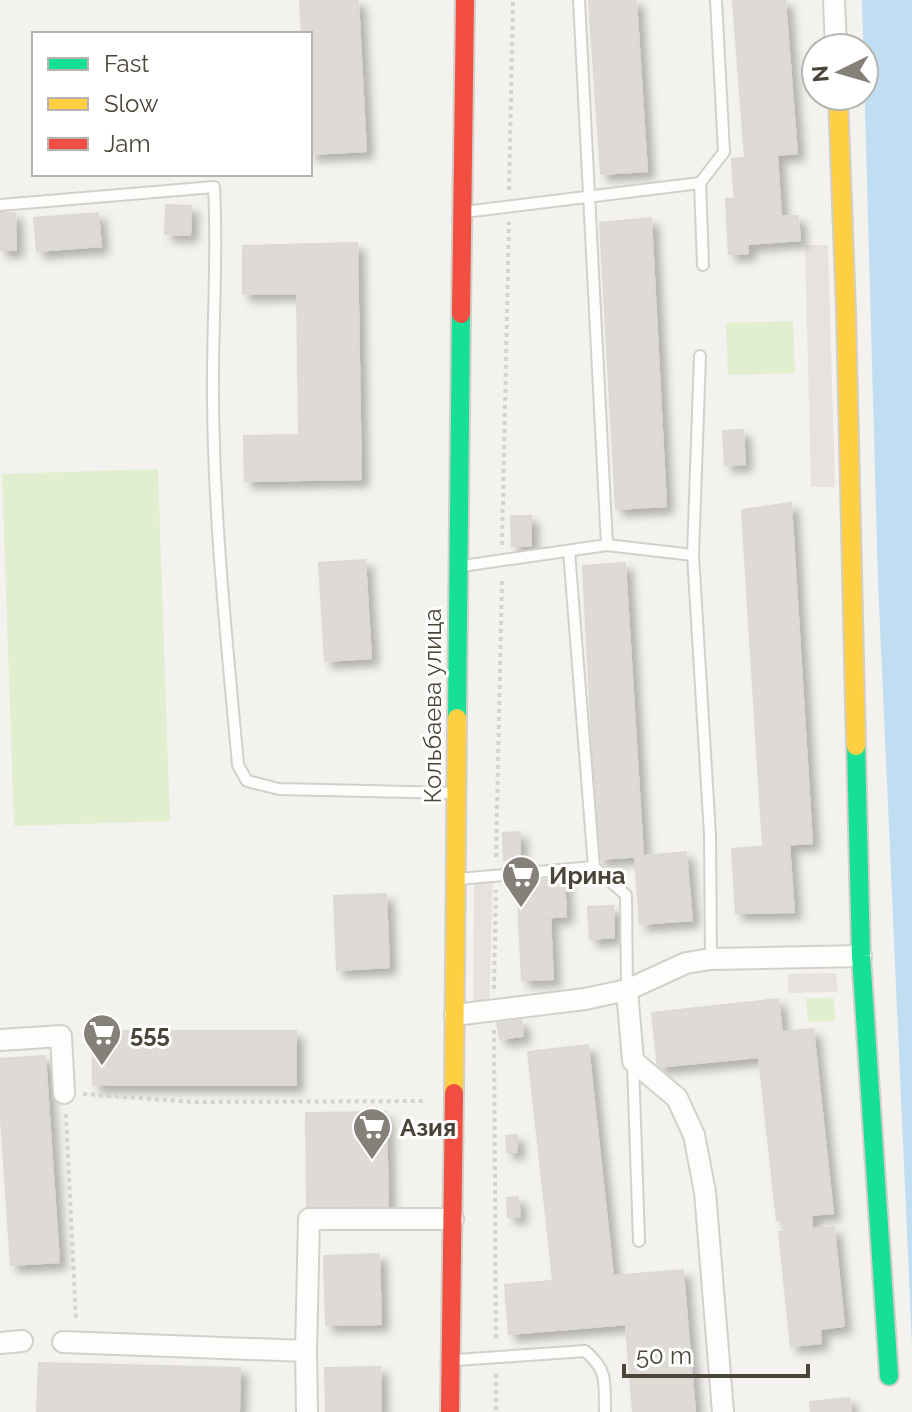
<svg xmlns="http://www.w3.org/2000/svg" width="912" height="1412" font-family="Raleway,sans-serif">
<style>
.industrial{fill:#e6e2de}
.green{fill:#e1eecf}
.parking{fill:#e6e3df}
.water{fill:#c0ddf1}
.building{fill:#dedbd6;stroke:#dcd9d4;stroke-width:2;filter:url(#shadow)}
.lines{fill:none;stroke-linecap:round;stroke-linejoin:round}
.lane-casing{stroke:#d2d0cb;stroke-width:14}
.street-casing{stroke:#d2d0cb;stroke-width:24}
.fast-casing{stroke:#d3cfc5;stroke-width:22}
.slow-casing{stroke:#d3cfc5;stroke-width:22}
.jam-casing{stroke:#d3cfc5;stroke-width:22}
.path{stroke:#d3d2cc;stroke-width:4;stroke-dasharray:4 4;stroke-linecap:butt}
.lane{stroke:#fdfdfc;stroke-width:10}
.street{stroke:#fdfdfc;stroke-width:20}
.fast{stroke:#16e098;stroke-width:18}
.slow{stroke:#ffcf43;stroke-width:18}
.jam{stroke:#f24e42;stroke-width:18}
.labels{text-anchor:middle;dominant-baseline:central;stroke-width:6;stroke-linejoin:round;paint-order:stroke}
.street-label{font-size:24px;fill:#4b4439;stroke:#fff}
.poi-label{font-size:24px;font-weight:bold;fill:#4b4439;stroke:#fff;text-anchor:start}
</style>
<defs>
<filter id="shadow"><feDropShadow dx="7" dy="7" stdDeviation="4" flood-color="#0004"/></filter>
</defs>
<rect width="100%" height="100%" fill="#f4f2ee"/>
<!-- industrial -->
<path class="industrial" d="M805 245H828L835 487H811Z"/>
<!-- green -->
<path class="green" d="M793 321 795 373 728 375 726 323Z
M158 469 170 821 14 826 2 474Z
M806 998H834L835 1021 808 1022Z"/>
<!-- parking -->
<path class="parking" d="M493 881 489 1007 473 1008 474 883Z
M836 973 838 992 788 993V974Z"/>
<!-- water -->
<path class="water" d="M862 0H912V1345L878 581Z"/>
<!-- building -->
<path class="building" d="M300 0H358L366 151 310 154V34H302Z
M589 0H636L647 171 601 174Z
M733 0H785L797 153 745 158Z
M777 155 781 216 736 219 732 159Z
M726 199H735L736 219 798 216 800 240 748 244V253L729 254Z
M166 205 191 206 190 235 165 234Z
M0 213H15L16 250H0Z
M98 213 101 246 37 251 34 218Z
M651 218 666 506 616 509 600 223Z
M357 243 361 479 245 481 244 436 299 435 297 293 243 294V246Z
M743 430 745 464 725 465 723 431Z
M791 503 812 843 763 846 742 510Z
M511 516H531V546H512Z
M365 560 371 658 325 661 319 563Z
M625 563 643 856 598 859 583 566Z
M520 832V860H504L503 833Z
M789 844 794 912 736 913 732 849Z
M686 852 692 920 640 924 635 857Z
M564 878 566 916 519 920 518 883Z
M386 894 389 967 337 970 334 896Z
M613 906 614 937 590 939 588 907Z
M550 918 553 979 522 980 519 920Z
M778 999 782 1032 813 1029 833 1213 811 1215 812 1229 834 1227 844 1326 820 1329 821 1343 791 1346 779 1232H786L784 1219 777 1220 759 1057 658 1067 652 1013Z
M521 1020 523 1036 500 1039 497 1023Z
M93 1031H296V1085H93Z
M588 1045 613 1275 553 1280 528 1052Z
M45 1056 59 1262 11 1265 0 1104V1059Z
M386 1112 388 1207 307 1209 306 1113Z
M517 1135V1152H507L506 1136Z
M518 1197 520 1216 508 1217 507 1198Z
M379 1254 381 1324 326 1325 324 1256Z
M683 1270 687 1319 509 1334 505 1285Z
M687 1319 695 1412H633L626 1324Z
M39 1363 240 1368 239 1412H37Z
M380 1367 381 1412H326L325 1368Z
M849 1398 851 1412H811L810 1402Z"/>
<g class="lines">
<!-- lane casing -->
<g class="lane-casing">
<path id="lane" d="M579 0 607 545
M700 183 703 265
M0 205 214 187C218 258 212 329 213 400 214 522 227 643 238 765L247 781 279 789 454 793
M464 212 700 183 724 152 716 0
M569 551 594 867
M693 555 700 356
M462 566 607 545 693 555 710 835 711 959
M458 879 594 867 626 895 627 990
M633 1063 639 1241
M456 1360 585 1351C609 1371 604 1383 605 1412"/>
</g>
<!-- street casing -->
<g class="street-casing">
<path id="street" d="M834 0 836 48
M627 990 633 1061 677 1098 694 1135 705 1192 723 1412
M455 1015 585 999 627 990 686 963 711 959 861 956
M0 1040 61 1036 64 1093
M63 1342 306 1351 309 1219H453
M0 1343 22 1341
M306 1351 307 1412"/>
</g>
<!-- fast casing -->
<g class="fast-casing">
<path id="fast" d="M457 718 461 314
M856 746 861 956 889 1376"/>
</g>
<!-- slow casing -->
<g class="slow-casing">
<path id="slow" d="M838 96 846 311 856 746
M454 1093 457 718"/>
</g>
<!-- jam casing -->
<g class="jam-casing">
<path id="jam" d="M461 314 465 0
M450 1412 454 1093"/>
</g>
<!-- path -->
<path class="path" d="M509 190 513 0
M502 545 509 222
M496 857 502 578
M494 989 496 890
M494 1030 496 1341
M83 1094 193 1102 425 1101
M66 1114 76 1321
M496 1374V1412"/>
<!-- lane -->
<use href="#lane" class="lane"/>
<!-- street -->
<use href="#street" class="street"/>
<!-- fast -->
<use href="#fast" class="fast"/>
<!-- slow -->
<use href="#slow" class="slow"/>
<!-- jam -->
<use href="#jam" class="jam"/>
</g>
<!-- icons -->
<defs>
<g id="supermarket-pin" transform="scale(2)"><path d="M0 17L-7.5 6A9.5 9.5 0 1 1 7.5 6Z" fill="#868178" stroke="#fff"/><path d="M-6-5.5h2.5l.6 2H6L4.5 2H-2.5L-4.4-4H-6ZM-1.5 3.2a1.3 1.3 0 1 0 .1 0ZM3 3.2a1.3 1.3 0 1 0 .1 0Z" fill="#fff"/></g>
</defs>
<g fill-rule="evenodd">
<use href="#supermarket-pin" x="521" y="875"/>
<use href="#supermarket-pin" x="102" y="1033"/>
<use href="#supermarket-pin" x="372" y="1127"/>
</g>
<g class="labels">
<!-- street labels -->
<g class="street-label">
<text transform="translate(432 706) rotate(-90)">Кольбаева улица</text>
</g>
<!-- poi labels -->
<g class="poi-label">
<text x="549" y="875">Ирина</text>
<text x="130" y="1033">555</text>
<text x="400" y="1127">Азия</text>
</g>
</g>
<!-- legend -->
<rect x="32" y="32" width="280" height="144" fill="#ffffff" stroke="#b7b4b0" stroke-width="2"/>
<rect x="48" y="58" width="40" height="12" fill="#16e098" stroke="#b7b4b0" stroke-width="2"/>
<text x="104" y="72" font-size="24" fill="#4b4439">Fast</text>
<rect x="48" y="98" width="40" height="12" fill="#ffcf43" stroke="#b7b4b0" stroke-width="2"/>
<text x="104" y="112" font-size="24" fill="#4b4439">Slow</text>
<rect x="48" y="138" width="40" height="12" fill="#f24e42" stroke="#b7b4b0" stroke-width="2"/>
<text x="104" y="152" font-size="24" fill="#4b4439">Jam</text>
<!-- north arrow -->
<g transform="translate(840 72) rotate(265)"><circle r="38" fill="#ffffff" stroke="#b7b4b0" stroke-width="2"/>
<path d="M0-6L14 30L0 20L-14 30Z" fill="#868178"/>
<text y="-12" font-size="22" font-weight="bold" text-anchor="middle" fill="#4b4439">N</text>
</g>
<!-- scale -->
<path d="M624 1364v12h184v-12" fill="none" stroke="#4b4439" stroke-width="4"/>
<text x="636" y="1364" font-size="24" fill="#4b4439" stroke="#ffffff" stroke-width="6" paint-order="stroke">50 m</text>
</svg>
